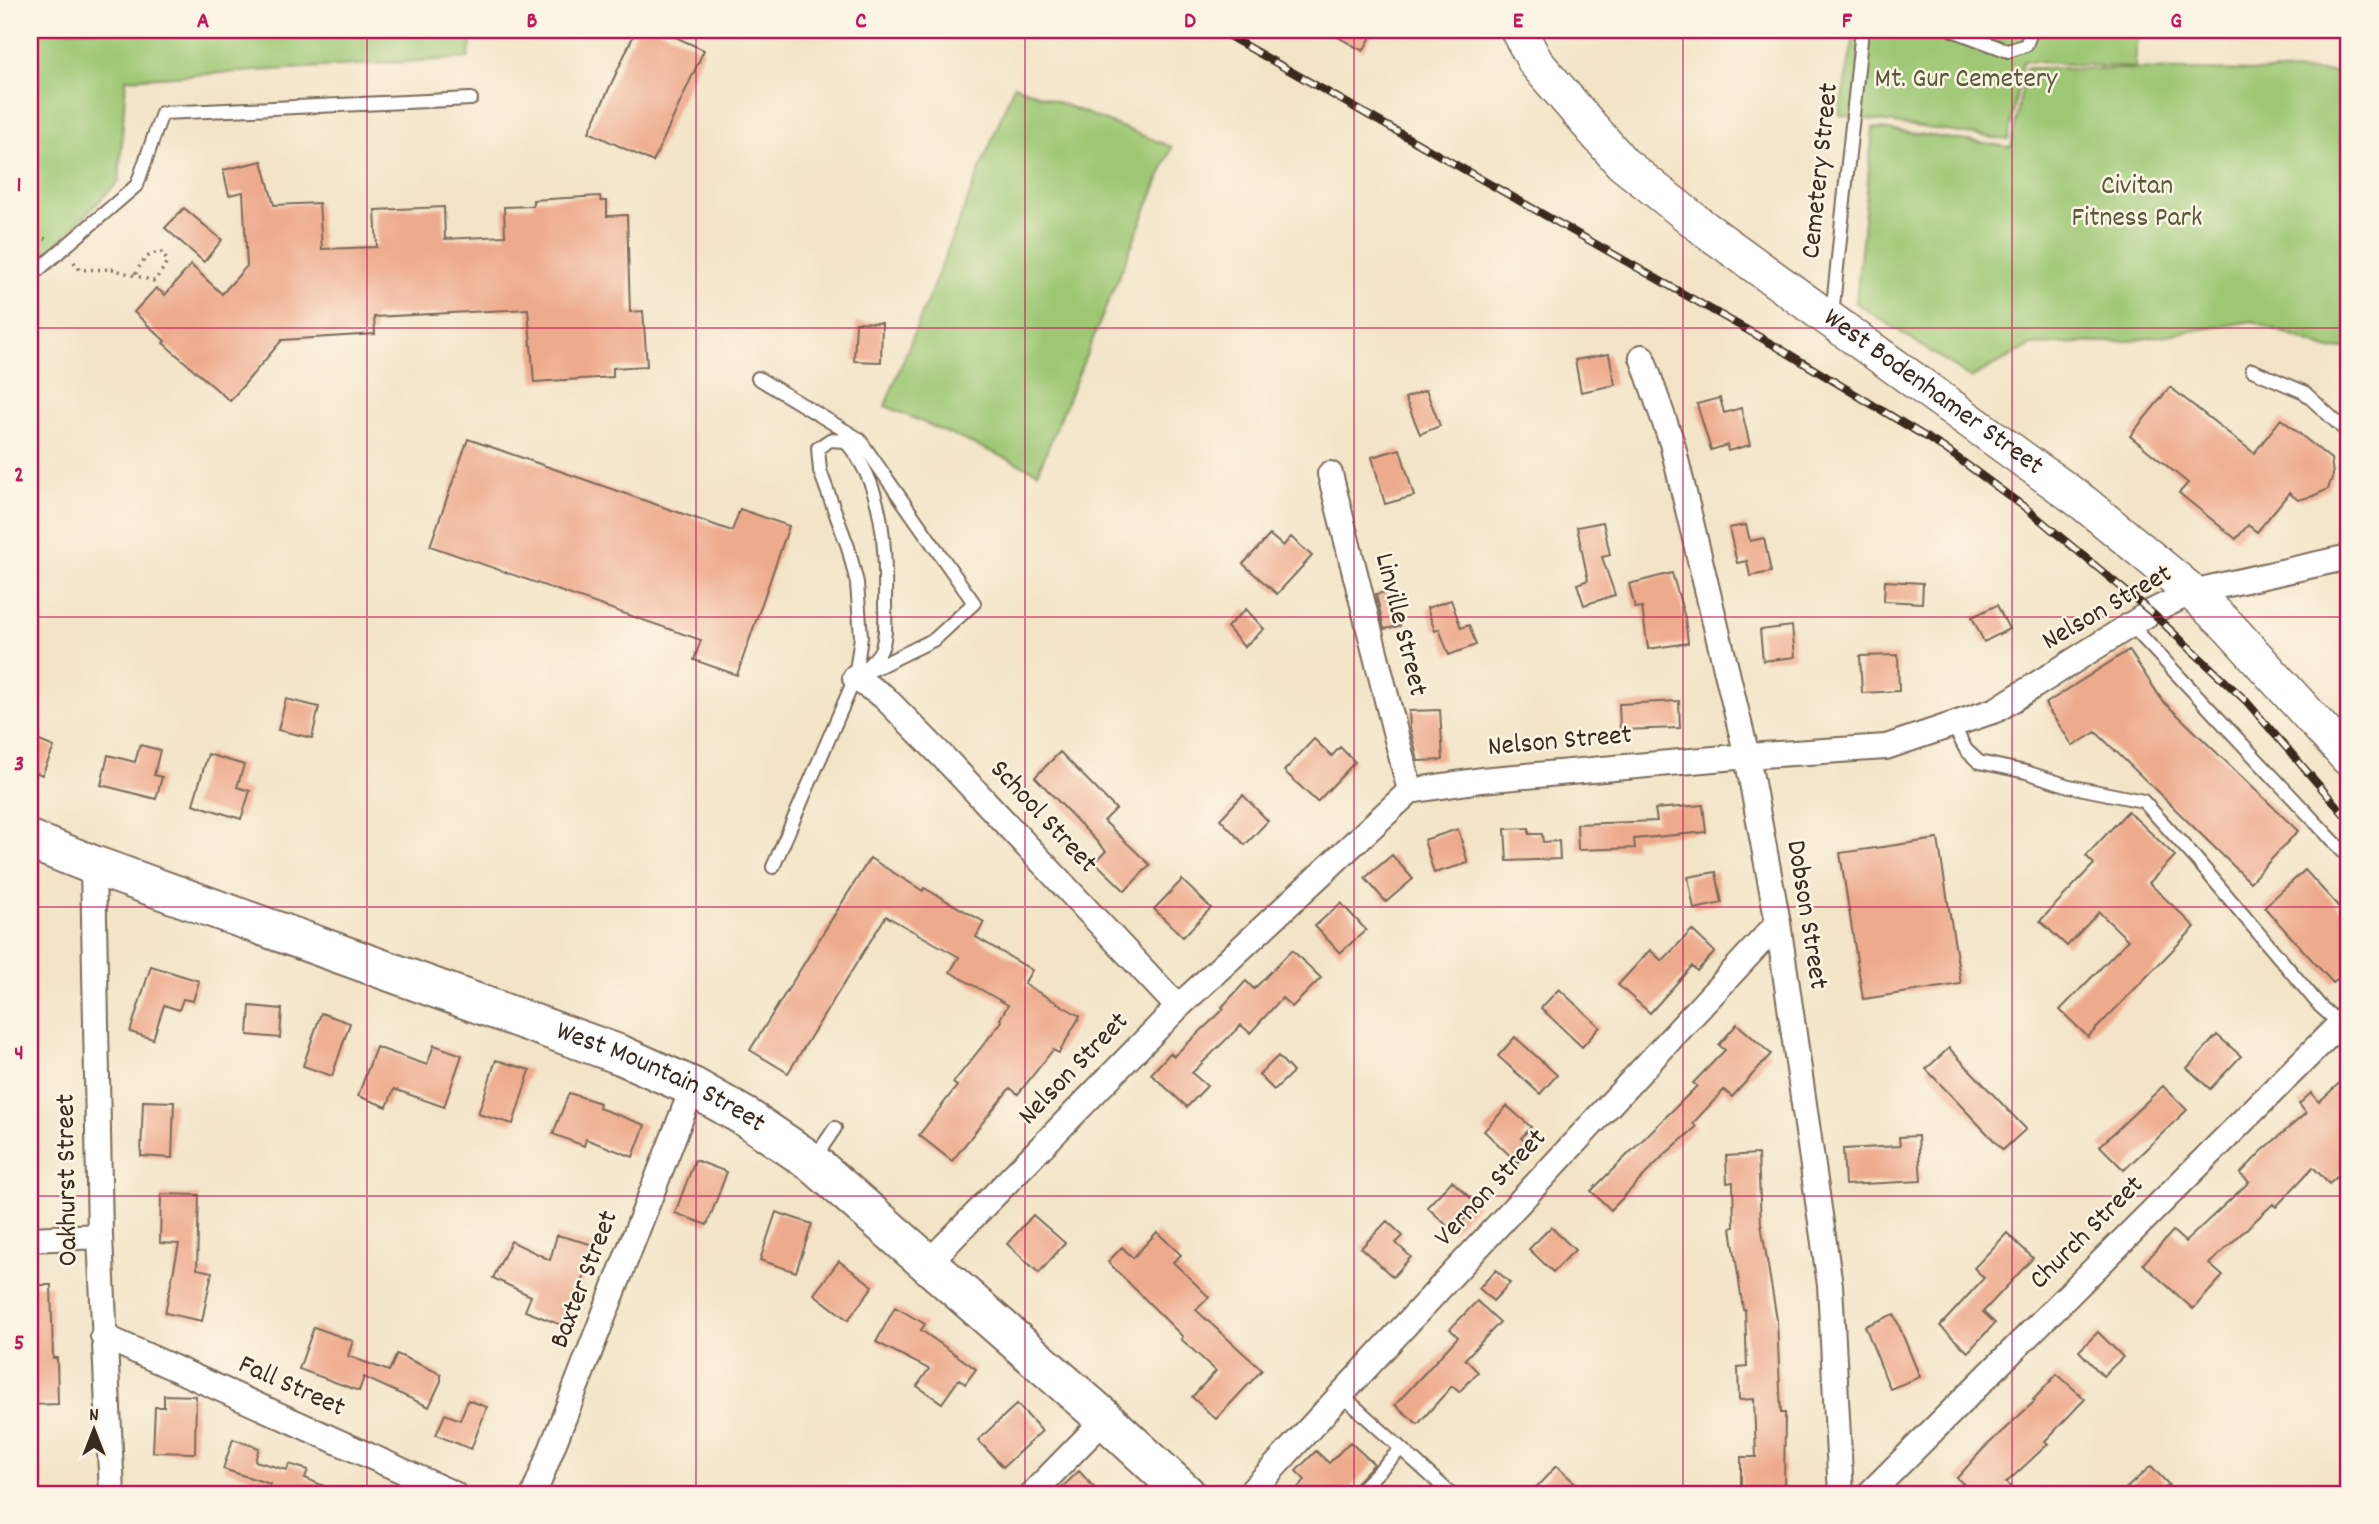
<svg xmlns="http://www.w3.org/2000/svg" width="2379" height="1524" font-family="Dekko,sans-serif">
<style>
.green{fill:#9dc773;stroke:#6c7848;stroke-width:2}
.building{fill:#eeaa8d}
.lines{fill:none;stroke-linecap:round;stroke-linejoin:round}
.service-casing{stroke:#7b6b5a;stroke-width:16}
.minor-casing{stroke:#7b6b5a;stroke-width:28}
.secondary-casing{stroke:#7b6b5a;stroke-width:38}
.primary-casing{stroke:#7b6b5a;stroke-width:42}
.path{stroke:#7b6b5a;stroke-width:3.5;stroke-dasharray:2 5;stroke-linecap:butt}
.service{stroke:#fff;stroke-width:12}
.minor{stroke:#fff;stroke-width:24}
.secondary{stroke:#fff;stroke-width:35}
.primary{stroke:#fff;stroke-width:38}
.rail-casing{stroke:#3b2a1e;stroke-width:8}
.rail{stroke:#fcf5e5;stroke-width:5;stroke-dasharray:16;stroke-linecap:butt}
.grid{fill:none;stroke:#c2185b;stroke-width:2;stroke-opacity:0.55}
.labels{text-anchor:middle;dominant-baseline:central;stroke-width:5;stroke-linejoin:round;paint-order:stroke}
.park-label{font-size:28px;fill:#585938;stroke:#fcf5e5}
.street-label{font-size:28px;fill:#3b2a1e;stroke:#fcf5e5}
.neatline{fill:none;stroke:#c2185b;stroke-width:2.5}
.grid-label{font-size:23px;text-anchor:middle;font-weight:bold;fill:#c2185b}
</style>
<rect width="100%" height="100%" fill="#fcf5e5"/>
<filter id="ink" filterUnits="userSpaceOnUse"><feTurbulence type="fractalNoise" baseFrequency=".0143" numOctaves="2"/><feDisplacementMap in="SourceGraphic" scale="14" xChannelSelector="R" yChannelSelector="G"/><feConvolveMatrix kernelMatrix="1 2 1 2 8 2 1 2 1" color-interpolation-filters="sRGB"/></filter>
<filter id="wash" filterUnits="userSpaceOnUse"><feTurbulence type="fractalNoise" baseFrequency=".00686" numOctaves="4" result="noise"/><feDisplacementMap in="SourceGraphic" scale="28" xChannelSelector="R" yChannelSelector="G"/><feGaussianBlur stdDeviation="1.57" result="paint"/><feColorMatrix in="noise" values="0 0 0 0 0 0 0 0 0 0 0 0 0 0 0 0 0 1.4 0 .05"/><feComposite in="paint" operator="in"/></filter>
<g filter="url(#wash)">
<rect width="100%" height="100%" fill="#f3e4c8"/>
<!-- green -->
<path class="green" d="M30 30H474L468 58 126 79 119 181 30 272Z
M1855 30H2137L2135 68 2023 61 2008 140 1839 115Z
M2026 68 2349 72V347L2329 350 2253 321 2129 341 2031 345 1971 378 1856 303 1873 128 2011 147Z
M1014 85 1172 147 1038 472 885 406Z"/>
<g id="blocks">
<!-- building -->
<path class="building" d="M636 30H660L704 50 653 162 589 132Z
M1325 30H1375L1363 51Z
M262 161 274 205 319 203 322 249 377 247 375 210 444 207 445 239 505 236 504 207 533 206V200L600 196 601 201H607V216L627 215 630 312 643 311 647 366 613 368V377L534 382 528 309 374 317 375 334 282 340 230 401 163 343 165 341 134 312 156 288 165 295 191 265 222 294 247 266 243 192 229 195 223 170Z
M184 208 222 240 204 262 165 228Z
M856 322 882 323 881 362 854 361Z
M1609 354 1615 385 1581 392 1575 360Z
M2170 387 2254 453 2281 419 2331 459 2333 475 2328 489 2313 496 2298 500 2289 493 2257 532 2248 525 2236 539 2179 493 2188 483 2130 436Z
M1426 390 1440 426 1420 434 1405 398Z
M1720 398 1724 413 1741 408 1750 445 1728 451 1727 445 1711 450 1697 404Z
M468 439 732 531 740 509 789 526 737 675 694 660 701 640 430 546Z
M1400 449 1414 496 1385 504 1372 457Z
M1603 522 1610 555 1602 557 1615 595 1584 605 1577 584 1588 580 1577 527Z
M1746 525 1750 541 1764 538 1771 572 1750 576 1747 561 1737 563 1729 528Z
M1270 535 1283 546 1291 537 1312 556 1277 594 1243 564Z
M1672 573 1685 618 1688 643 1648 649 1642 607 1635 608 1629 584Z
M1885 581 1923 583 1922 603 1884 601Z
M1392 591 1400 626 1384 629 1376 594Z
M1451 600 1461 628 1469 625 1476 645 1449 655 1439 629 1435 631 1427 608Z
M1997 605 2009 629 1984 642 1972 617Z
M1246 609 1264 629 1244 647 1227 627Z
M1792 626 1795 657 1763 661 1760 630Z
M2129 650 2162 700 2298 831 2250 882 2096 732 2073 746 2045 704Z
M1898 655 1899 691 1862 693 1860 656Z
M286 699 319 707 312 738 278 730Z
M1679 701 1680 728 1620 730 1619 704Z
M1440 710 1443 760 1418 761 1410 728 1409 711Z
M30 737 54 747 42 775 30 770Z
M1314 739 1332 756 1340 747 1355 762 1317 802 1284 771Z
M140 745 160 750 154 775 162 777 156 799 101 785 108 755 135 762Z
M1060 752 1116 809 1104 821 1150 865 1125 891 1095 862 1106 851 1035 777Z
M208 754 244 765 237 787 250 791 241 819 193 804Z
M1243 795 1268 821 1245 845 1220 819Z
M1703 805 1706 832 1634 839 1635 848 1578 850 1577 824 1657 821 1655 809Z
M2128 811 2175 856 2149 883 2195 927 2088 1037 2060 1010 2128 940 2099 912 2067 946 2040 921 2094 864 2086 856Z
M1529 828V834H1542L1543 842 1559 841 1560 859 1507 861 1505 829Z
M1458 829 1468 863 1434 873 1424 840Z
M1938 839 1961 984 1863 999 1840 853Z
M1392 855 1413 879 1386 902 1365 878Z
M870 858 923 891 924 888 984 922 976 937 1032 970 1024 984 1080 1016 1059 1053 1053 1050 1018 1094 1010 1088 952 1161 919 1135 957 1086 953 1083 1002 1021 1000 1019 1008 1005 950 972 959 957 886 916 788 1073 750 1050Z
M2305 870 2349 918V968L2333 983 2264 907Z
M1716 872 1722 903 1694 909 1688 877Z
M1182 880 1211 908 1183 937 1154 909Z
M1341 903 1366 930 1340 953 1315 926Z
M1692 930 1715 952 1697 971 1692 966 1650 1013 1618 985 1650 950 1662 961Z
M1292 950 1321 978 1292 1007 1282 998 1250 1033 1241 1025 1192 1073 1207 1086 1187 1107 1151 1074 1170 1053 1174 1056 1224 1009 1222 1007 1246 981 1254 989Z
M151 966 199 981 193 1001 183 999 179 1010 164 1005 153 1039 130 1032Z
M1559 989 1600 1027 1582 1047 1541 1008Z
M250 1006 282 1009 280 1038 248 1035Z
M321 1013 350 1023 332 1076 303 1066Z
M1737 1024 1771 1054 1732 1097 1724 1090 1693 1123 1696 1127 1663 1156 1611 1210 1591 1191 1697 1086 1693 1083 1725 1050 1719 1045Z
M2217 1035 2241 1056 2210 1089 2187 1068Z
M1515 1037 1557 1075 1540 1094 1498 1056Z
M434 1045 462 1055 444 1107 394 1089 387 1107 358 1096 376 1047 427 1065Z
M1949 1048 2026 1129 2003 1150 1926 1069Z
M1278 1056 1293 1072 1274 1090 1259 1075Z
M496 1060 530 1070 513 1124 478 1114Z
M2349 1074V1166L2329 1184 2313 1167 2276 1207 2273 1204 2209 1264 2223 1276 2193 1309 2143 1264 2173 1231 2185 1242 2249 1182 2240 1174 2262 1151 2306 1113 2299 1104 2311 1093 2319 1102Z
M2163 1086 2187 1110 2124 1170 2100 1146Z
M569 1093 600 1103 599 1108 645 1125 633 1157 586 1139 584 1146 553 1134Z
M143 1101 174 1102 172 1158 141 1156Z
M1507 1106 1531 1127 1521 1138 1533 1147 1518 1163 1484 1131Z
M1918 1136 1921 1181 1845 1185 1843 1149 1900 1146 1899 1137Z
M1758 1154 1761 1224 1777 1320 1781 1413H1785L1784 1490 1741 1489V1457H1756L1754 1399 1739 1400 1738 1368 1747 1367 1745 1309H1743L1731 1228 1734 1227 1733 1182 1727 1183 1726 1156Z
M695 1160 727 1172 707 1225 675 1213Z
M1452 1181 1478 1205 1453 1231 1427 1207Z
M161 1194 199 1195 197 1269 212 1272 202 1321 165 1313 179 1244 160 1243Z
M776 1212 812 1224 796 1272 760 1260Z
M1033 1215 1065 1243 1039 1273 1007 1244Z
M1387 1221 1403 1236 1396 1243 1411 1257 1393 1277 1361 1248Z
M1551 1227 1575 1250 1553 1272 1529 1249Z
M1157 1232 1181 1255 1173 1262 1209 1297 1196 1310 1262 1370 1216 1419 1192 1397 1216 1371 1181 1339 1183 1337 1108 1262 1122 1247 1133 1258Z
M2007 1233 2033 1258 1983 1312 1995 1323 1968 1352 1940 1326 1984 1278 1974 1268Z
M557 1235 594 1245 586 1273 564 1326 525 1311 531 1296 493 1278 511 1241 550 1260Z
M839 1261 873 1286 848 1320 814 1294Z
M1496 1270 1510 1283 1493 1301 1479 1288Z
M30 1285H51L53 1358H57L58 1404 30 1405Z
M1477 1301 1500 1322 1465 1359 1478 1372 1459 1392 1452 1386 1418 1424 1395 1405 1458 1337 1450 1329Z
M895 1307 925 1324 921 1330 976 1369 965 1384 959 1379 942 1403 917 1386 929 1369 876 1342Z
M1894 1314 1920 1377 1890 1389 1865 1326Z
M314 1327 353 1341 348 1356 389 1371 397 1354 441 1374V1381L429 1407 364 1377 359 1391 299 1369Z
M2098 1332 2123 1357 2103 1376 2079 1351Z
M2057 1374 2085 1399 2045 1441 2048 1444 2006 1483 2018 1494H1974L1957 1478 1983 1449 2035 1401 2033 1400Z
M164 1395 196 1396 195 1453 153 1452 155 1407H164Z
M468 1400 487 1407 471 1449 436 1435 445 1414 460 1420Z
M1017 1404 1042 1431 1003 1467 978 1440Z
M233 1439 259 1448 255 1461 287 1470 289 1464 308 1470 305 1478 342 1494H266L270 1484 223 1469Z
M1350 1442 1374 1464 1345 1494H1292L1305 1480 1296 1471 1316 1451 1329 1463Z
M1556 1466 1588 1494H1530Z
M2151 1466 2169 1485 2158 1494H2120Z
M1079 1471 1100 1494H1055Z"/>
</g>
</g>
<g filter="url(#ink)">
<use href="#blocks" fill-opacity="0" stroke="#7b6b5a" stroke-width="2"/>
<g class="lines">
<!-- service casing -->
<g class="service-casing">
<path id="service" d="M1952 30 2008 51 2026 45 2032 30
M30 277 137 185 162 113 471 99
M1832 315 1862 30
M2252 370 2304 392 2345 430 2349 438
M758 378 859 439 974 603 935 639 855 678 773 867
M830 440 845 441C884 484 886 547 885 601 885 616 887 636 881 650 876 660 863 670 855 678L861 637 857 583 848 547 820 471 818 448Z
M2131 625 2349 858
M1953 725 1966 750 1979 762 2026 772 2069 786 2143 801 2196 859 2320 1006 2340 1024
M814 1159 835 1128
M1342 1395 1451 1494
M1356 1494 1401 1449"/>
</g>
<!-- minor casing -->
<g class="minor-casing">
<path id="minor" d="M1642 357 1672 443 1747 756 1778 923 1830 1285 1841 1494
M1330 474 1410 791
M855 678 883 696 949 763 1178 1007
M93 865 100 1236 112 1494
M30 1239 100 1236
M927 1264 1178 1007 1410 791 1481 780 1747 756 1886 747 1996 710 2151 612 2192 592 2349 557
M103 1336 454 1494
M534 1494 693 1087
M1032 1494 1105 1419
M1249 1494 1778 923
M1869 1494 2349 1015"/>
</g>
<!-- secondary casing -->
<g class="secondary-casing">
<g id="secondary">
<path id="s1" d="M1518 30 1536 63 1622 163 1705 229 2085 504 2192 592 2229 627 2349 759"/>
</g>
</g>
<!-- primary casing -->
<g class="primary-casing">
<g id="primary">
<path id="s2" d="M30 840 93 865 621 1055 693 1087 747 1118 812 1162 1105 1419 1186 1494"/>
</g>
</g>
<!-- path -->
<path class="path" d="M30 238 48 239
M74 262 80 270 112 269 154 281 164 268 167 260 161 252C147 253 141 263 135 275"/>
<!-- service -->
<use href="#service" class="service"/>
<!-- minor -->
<use href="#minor" class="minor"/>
<!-- secondary -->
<use href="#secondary" class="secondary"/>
<!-- primary -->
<use href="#primary" class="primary"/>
<!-- rail casing -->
<g class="rail-casing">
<path id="rail" d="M1218 30 1779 348 1944 448 2027 509 2151 612 2246 701 2349 820"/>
</g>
<!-- rail -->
<use href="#rail" class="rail"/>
</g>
</g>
<!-- grid -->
<path class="grid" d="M367 30V1494M696 30V1494M1025 30V1494M1354 30V1494M1683 30V1494M2012 30V1494M30 328H2349M30 617H2349M30 907H2349M30 1196H2349"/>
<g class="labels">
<!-- park labels -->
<g class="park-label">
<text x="1966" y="81">Mt. Gur Cemetery</text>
<text x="2137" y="188">Civitan<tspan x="2137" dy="32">Fitness Park</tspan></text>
</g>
<!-- street labels -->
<g class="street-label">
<text transform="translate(1822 171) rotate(-84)">Cemetery Street</text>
<text stroke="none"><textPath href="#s1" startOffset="556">West Bodenhamer Street</textPath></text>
<text transform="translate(2108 609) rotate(-30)">Nelson Street</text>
<text transform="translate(1399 625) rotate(76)">Linville Street</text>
<text transform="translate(1560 743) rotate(-5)">Nelson Street</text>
<text transform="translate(1042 818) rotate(47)">School Street</text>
<text transform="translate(1805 915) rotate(81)">Dobson Street</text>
<text transform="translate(1075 1070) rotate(-46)">Nelson Street</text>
<text stroke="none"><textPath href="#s2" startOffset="674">West Mountain Street</textPath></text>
<text transform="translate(69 1180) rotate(-91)">Oakhurst Street</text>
<text transform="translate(1492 1189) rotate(-47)">Vernon Street</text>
<text transform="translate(2088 1234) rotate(-45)">Church Street</text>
<text transform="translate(586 1280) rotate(-69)">Baxter Street</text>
<text transform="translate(291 1388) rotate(24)">Fall Street</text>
</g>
</g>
<!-- margin -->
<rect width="2379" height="1524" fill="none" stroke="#fcf5e5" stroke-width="77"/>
<!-- north arrow -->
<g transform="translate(94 1430)" stroke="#fcf5e5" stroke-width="5" paint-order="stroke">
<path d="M0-5L12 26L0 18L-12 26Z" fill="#3b2a1e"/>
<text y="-10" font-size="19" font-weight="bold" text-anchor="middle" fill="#3b2a1e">N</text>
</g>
<rect x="38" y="38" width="2302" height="1448" class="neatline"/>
<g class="grid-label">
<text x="203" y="27">A</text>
<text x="532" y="27">B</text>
<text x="861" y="27">C</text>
<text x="1190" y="27">D</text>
<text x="1518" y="27">E</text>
<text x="1847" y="27">F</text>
<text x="2176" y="27">G</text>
<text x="19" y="191">1</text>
<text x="19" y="481">2</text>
<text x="19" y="770">3</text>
<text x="19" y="1059">4</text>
<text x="19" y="1349">5</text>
</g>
</svg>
